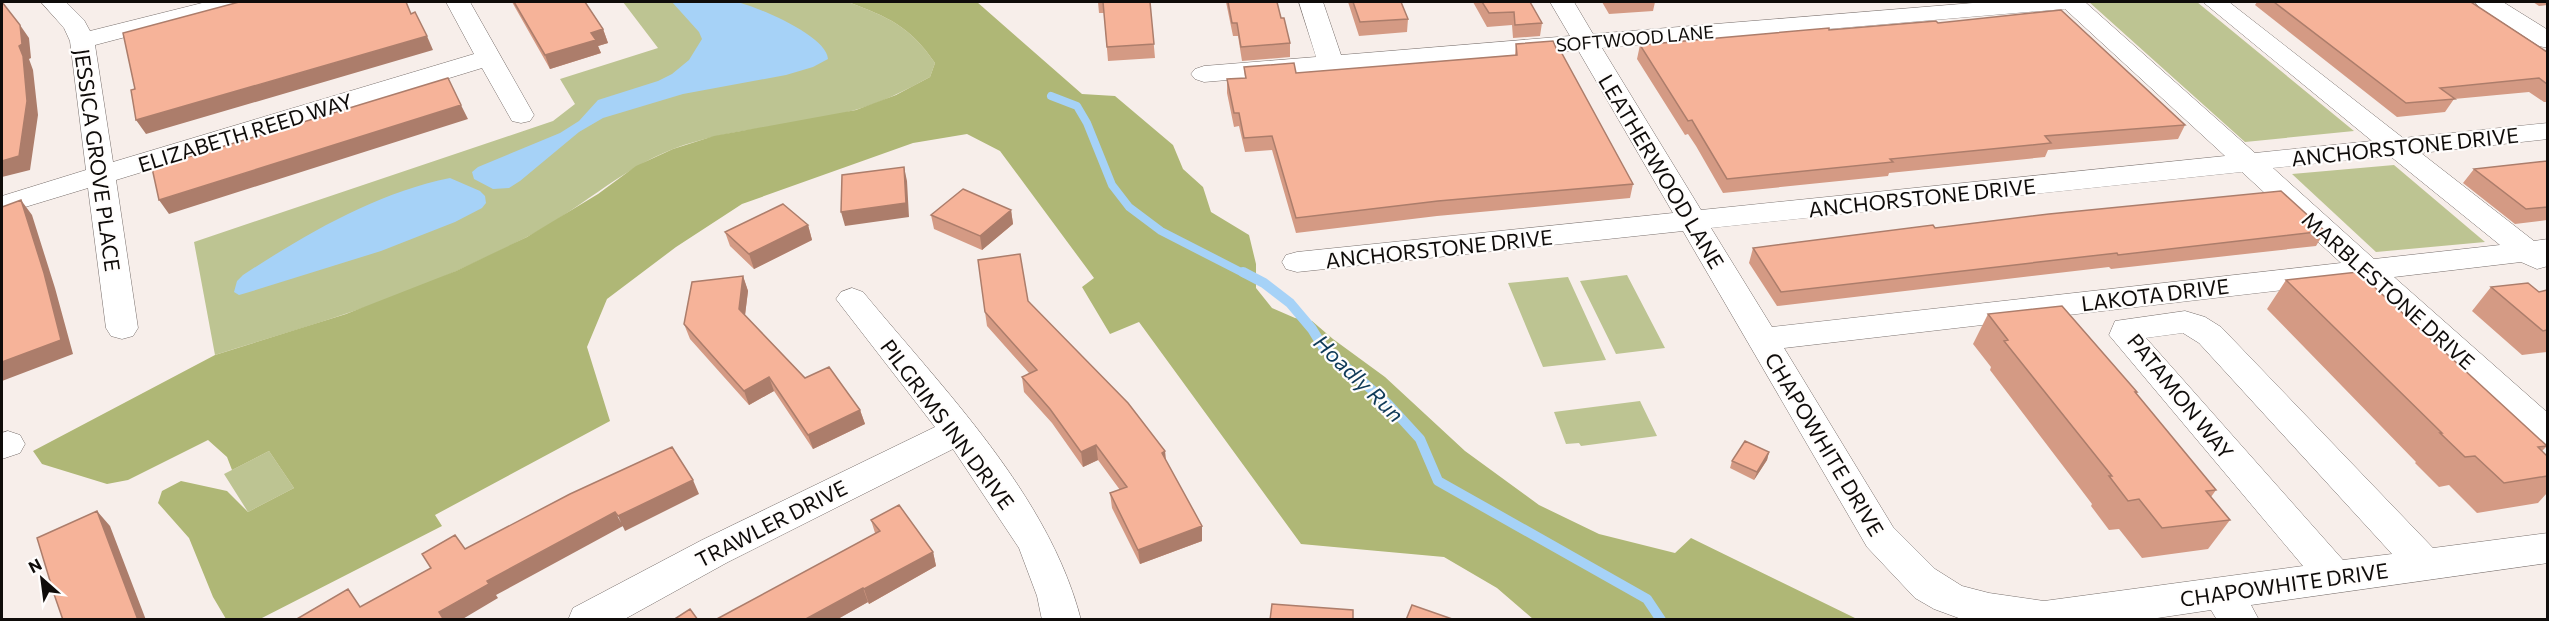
<svg xmlns="http://www.w3.org/2000/svg" width="2549" height="621" font-family="Commissioner,sans-serif">
<style>
.green{fill:#bdc492}
.forest{fill:#afb776}
.water{fill:#a6d2f7}
.lines{fill:none;stroke-linecap:round;stroke-linejoin:round}
.stream-far1{stroke:#a6d2f7;stroke-width:8}
.stream{stroke:#a6d2f7;stroke-width:10}
.minor-casing{stroke:#786f6c;stroke-width:1}
.minor{fill:#fff;fill-rule:evenodd}
.wall{fill:#d49a84}
.shaded-wall{fill:#ac7d6b}
.building{fill:#f6b399;stroke:#ac7d6b;stroke-width:1.5}
.labels{text-anchor:middle;dominant-baseline:central;stroke-width:4.5;stroke-linejoin:round;paint-order:stroke}
.far-street-label{font-size:18px;fill:#0f0c0a;stroke:#fffdfc}
.street-label{font-size:21px;fill:#0f0c0a;stroke:#fffdfc}
.water-label{font-size:22px;font-style:italic;fill:#0f3a58;stroke:#fffdfc}
</style>
<rect width="100%" height="100%" fill="#f7eeea"/>
<!-- green -->
<path class="green" d="M623 2H848C888 17 910 26 935 63L930 77C906 90 881 103 855 110 795 127 731 127 673 149 619 170 577 212 525 238 467 268 406 294 345 314 302 329 258 341 215 355L194 242 553 121 575 104 560 79 658 48Z
M2089 2H2197L2354 131 2245 142Z
M2394 165 2485 242 2376 252 2292 174Z
M1627 275 1665 348 1616 354 1580 281Z
M1568 277 1606 360 1543 367 1508 283Z
M1640 401 1657 436 1581 446 1579 443 1566 444 1554 412Z
M269 451 294 488 248 512 224 474Z"/>
<!-- forest -->
<path class="forest" d="M848 2H977L1082 94 1115 96 1173 145 1183 169 1203 187 1211 212 1249 235 1256 264V288L1272 308 1295 318 1312 321 1333 339 1385 377 1465 451 1539 505 1599 534 1675 553 1691 538 1857 619H1533L1497 588 1444 557 1301 544 1139 322 1110 334 1082 287 1094 278 1000 151 967 134 913 143 742 204 676 247 607 299 587 347 610 421 435 515 442 526 260 619H226L213 597 189 538 158 503 162 491 181 481 227 491 248 512 294 488 269 451 232 470 227 457 208 440 128 480 107 484 42 464 33 451 215 355 346 314 456 271 527 237 598 194 636 166 673 149 714 136 856 110 896 95 930 77 935 63C910 26 888 17 848 2Z"/>
<!-- water -->
<path class="water" d="M672 2C693 1 718 0 737 2 758 7 827 36 828 59L813 67 786 75 683 94 603 118 579 132 520 181 509 188 493 189 474 179 472 172 478 167 560 133 579 121 598 100 658 81 672 74 689 60 702 39 699 32Z
M450 178 480 191 485 196 486 203 482 208 455 222 381 251 246 293 239 295 234 292 237 281 243 275C306 234 376 193 450 178Z"/>
<g class="lines">
<!-- stream-far1 -->
<path class="stream-far1" d="M1051 96 1077 106 1087 123 1112 185 1129 207 1161 231 1245 274"/>
<!-- stream -->
<path class="stream" d="M1243 272 1264 283 1290 303 1312 329 1323 347 1388 404 1420 439 1438 481 1647 599 1661 620"/>
<!-- minor casing -->
<g class="minor-casing">
<path id="minor" d="M41 2H66L84 20 90 31 206 2H244L240 7 95 45 113 162 474 54 446 2H470L534 115 530 121 521 123 512 121 482 68 116 180 138 328 133 336 122 339 111 336 106 328 88 188 2 214V196L86 170 70 41 64 28Z
M1299 2H1323L1341 55 1570 36 1550 2H1574L1593 34 1985 2H2085L2255 153 2372 141 2203 2H2229L2403 138 2548 123V139L2421 153 2534 241 2548 239V266L2537 269 2521 262 2394 277 2548 413V446L2536 442 2360 281 1784 348 1893 527 1935 569 1962 586 1989 593 2044 601 2303 566 2109 335 2115 321 2185 311 2205 317 2221 327 2433 548 2548 533V563L2251 605 2259 620H2217L2211 610 2144 620H1964L1934 609 1915 598 1867 547 1683 231 1297 272 1286 269 1282 262 1286 255 1297 252 1673 213 1578 50 1204 82 1195 79 1191 74 1195 69 1204 66 1316 57ZM2065 9 2225 156 1701 210 1602 48ZM2390 156 2500 245 2374 259 2273 168ZM2242 172 2341 263 1772 327 1711 228ZM2183 333 2199 343 2392 554 2343 560 2146 338Z
M2475 2H2503L2548 30V48L2539 46 2479 7Z
M852 288 863 292C943 389 1049 495 1081 620H1042L1037 596 1019 548 953 449 728 562 623 620H568L573 608 702 540 935 427 836 299 841 292Z
M8 431 20 435 25 444 20 453 2 459V433Z"/>
</g>
<!-- minor -->
<use href="#minor" class="minor"/>
</g>
<!-- wall -->
<path class="wall" d="M512 2H585L603 29 608 43 598 46 601 53 550 69Z
M1098 2H1150L1155 58 1108 61 1104 13H1099Z
M1226 2H1277L1281 18 1290 43V57L1242 61 1238 36H1233Z
M1348 2H1401L1408 19 1407 32 1359 36Z
M1473 2H1530L1542 23 1540 36 1513 38 1512 25 1487 27Z
M1602 2H1655L1653 11 1609 14Z
M2257 2H2471L2547 52V102H2544L2529 92 2454 99 2445 112 2397 117 2255 5Z
M2533 2H2547V5L2539 6Z
M1938 23 2185 125 2178 139 2048 150 2045 157 1889 173 1888 176 1723 193 1696 146 1688 134 1685 135 1637 59 1640 45Z
M1516 44 1557 50 1633 184 1630 198 1437 216 1296 233 1272 150 1245 152 1239 126 1234 127 1227 93V79L1245 78 1244 67 1296 73 1515 55Z
M2547 161V220L2515 224 2463 183 2474 169Z
M1011 210 1013 224 982 250 934 229 931 215Z
M808 225 812 240 754 269 730 246 725 232Z
M1935 228 2325 231 2316 246 2111 269 2109 267 1777 306 1749 263 1753 248Z
M743 276 748 291 745 315 805 378 860 410 865 424 813 449 774 391 749 405 690 339 684 324Z
M2286 280 2547 446 2542 451 2547 456V493L2538 503 2477 513 2449 485 2439 487 2415 463 2416 462 2267 309Z
M2491 287 2539 292 2547 290V352L2522 355 2472 311Z
M1028 301 1165 451 1166 461 1202 541 1140 564 1112 508 1110 493 1120 490 1098 460 1083 467 1052 423 1024 392 1022 377 1029 373 987 326 985 312Z
M1988 314 2137 392 2136 394 2216 490 2211 497 2230 520 2208 549 2142 558 2119 529 2109 530 2091 506 2092 504 1990 370 1991 367 1973 344Z
M1769 452 1767 460 1754 480 1730 468 1732 461Z
M871 520 933 552 936 566 869 604 868 602 836 620 875 533Z"/>
<!-- shaded-wall -->
<path class="shaded-wall" d="M20 25 29 38 31 58 29 59 33 70 38 115 30 170 2 177V161L19 46Z
M603 29 608 43 598 46 601 53 550 69 545 55 591 33Z
M427 36 433 50 146 134 136 120Z
M461 105 468 119 169 214 159 200Z
M904 167 907 181 909 217 845 226 841 212Z
M21 200 32 215 55 288 73 354 2 381V362Z
M1011 210 1013 224 982 250 980 236Z
M808 225 812 240 754 269 749 254Z
M743 276 748 291 744 323 739 309Z
M769 377 774 391 749 405 744 391Z
M860 410 865 424 813 449 808 435Z
M1096 445 1098 460 1083 467 1081 452Z
M1165 451 1166 466 1162 453Z
M1769 452 1767 460 1754 480 1757 472Z
M693 480 699 494 625 531 618 516Z
M97 511 110 526 146 620H138Z
M615 512 623 526 496 595 498 598 461 620H444L439 612 487 581Z
M1202 526V541L1140 564 1138 550Z
M933 552 936 566 869 604 864 589Z
M863 588 868 602 836 620H804Z"/>
<!-- building -->
<path class="building" d="M2 2 20 25 22 44 19 46 23 56 27 101 19 156 2 161Z
M239 2H406L411 14 415 12 427 36 136 120 131 90 135 89 123 33Z
M514 2H585L603 29 591 33 596 40 545 55Z
M1103 2H1150L1154 44 1107 47Z
M1228 2H1277L1281 18H1284L1290 43 1241 47 1237 23H1232Z
M1353 2H1401L1408 19 1360 22Z
M1482 2H1530L1542 23 1515 25 1514 12 1489 13Z
M2274 2H2471L2547 52V84L2539 78 2440 88 2455 99 2406 103Z
M2061 10 2185 125 2045 136 2051 143 1890 159 1893 162 1727 179 1699 132 1692 120 1688 121 1640 45 1829 28V30L1936 21 1938 23Z
M1553 41 1557 50H1560L1633 184 1438 201 1296 218 1272 136 1244 138 1239 113H1234L1227 79 1246 78 1244 67 1294 63 1296 73 1517 55 1516 44Z
M448 78 461 105 159 200 152 168Z
M2547 161V207L2526 209 2474 169Z
M904 167 906 203 841 212 842 175Z
M963 189 1011 210 980 236 931 215Z
M2281 191 2325 231 2118 255 2117 253 1781 292 1753 248 1933 225 1935 228 2049 214Z
M21 200 44 273 61 340 2 362V207Z
M783 204 808 225 749 254 725 232Z
M1020 254 1028 301 1128 403 1165 451 1162 453 1202 526 1138 550 1110 493 1127 487 1096 445 1081 452 1050 409 1022 377 1037 370 985 312 978 260Z
M2358 272 2547 446 2538 447 2547 456V476L2504 483 2475 456 2465 457 2440 433H2442L2286 280Z
M743 276 739 309 805 378 829 367 860 410 808 435 769 377 744 391 684 324 692 282Z
M2528 283 2539 292 2547 290V330L2543 331 2491 287Z
M2062 306 2137 392H2135L2216 490 2206 491 2230 520 2162 528 2139 499 2128 501 2109 476H2112L2004 341 2008 340 1988 314Z
M1745 441 1769 452 1757 472 1732 461Z
M672 447 693 480 618 516 615 512 487 581 489 584 439 612 444 620H295L348 589 360 607 431 568 422 554 455 535 465 549 570 494Z
M899 505 933 552 864 589 863 588 804 620H715L880 531 871 520Z
M97 511 138 620H63L54 594 37 538Z
M1272 604 1353 610V620H1270Z
M1412 605 1455 620H1406Z
M690 609 698 620H673Z"/>
<g class="labels">
<!-- far-street labels -->
<g class="far-street-label">
<text transform="translate(1635 38) rotate(-5)">SOFTWOOD LANE</text>
</g>
<!-- street labels -->
<g class="street-label">
<text transform="translate(245 132) rotate(-17)">ELIZABETH REED WAY</text>
<text transform="translate(2405 146) rotate(-6)">ANCHORSTONE DRIVE</text>
<text transform="translate(98 160) rotate(82)">JESSICA GROVE PLACE</text>
<text transform="translate(1662 171) rotate(59)">LEATHERWOOD LANE</text>
<text transform="translate(1922 197) rotate(-6)">ANCHORSTONE DRIVE</text>
<text transform="translate(1439 248) rotate(-6)">ANCHORSTONE DRIVE</text>
<text transform="translate(2389 290) rotate(42)">MARBLESTONE DRIVE</text>
<text transform="translate(2155 294) rotate(-7)">LAKOTA DRIVE</text>
<text transform="translate(2181 396) rotate(51)">PATAMON WAY</text>
<text transform="translate(948 424) rotate(53)">PILGRIMS INN DRIVE</text>
<text transform="translate(1825 444) rotate(59)">CHAPOWHITE DRIVE</text>
<text transform="translate(771 523) rotate(-27)">TRAWLER DRIVE</text>
<text transform="translate(2284 584) rotate(-8)">CHAPOWHITE DRIVE</text>
</g>
<!-- water labels -->
<g class="water-label">
<text transform="translate(1359 378) rotate(44)">Hoadly Run</text>
</g>
</g>
<!-- border -->
<rect width="2549" height="621" fill="none" stroke="#0f0c0a" stroke-width="6"/>
<!-- north arrow -->
<g transform="translate(42 579) rotate(332)" stroke="#fffdfc" stroke-width="4.5" paint-order="stroke">
<path d="M0-4.5L10 22L0 15L-10 22Z" fill="#0f0c0a"/>
<text y="-9" font-size="16" font-weight="bold" text-anchor="middle" fill="#0f0c0a">N</text>
</g>
</svg>
